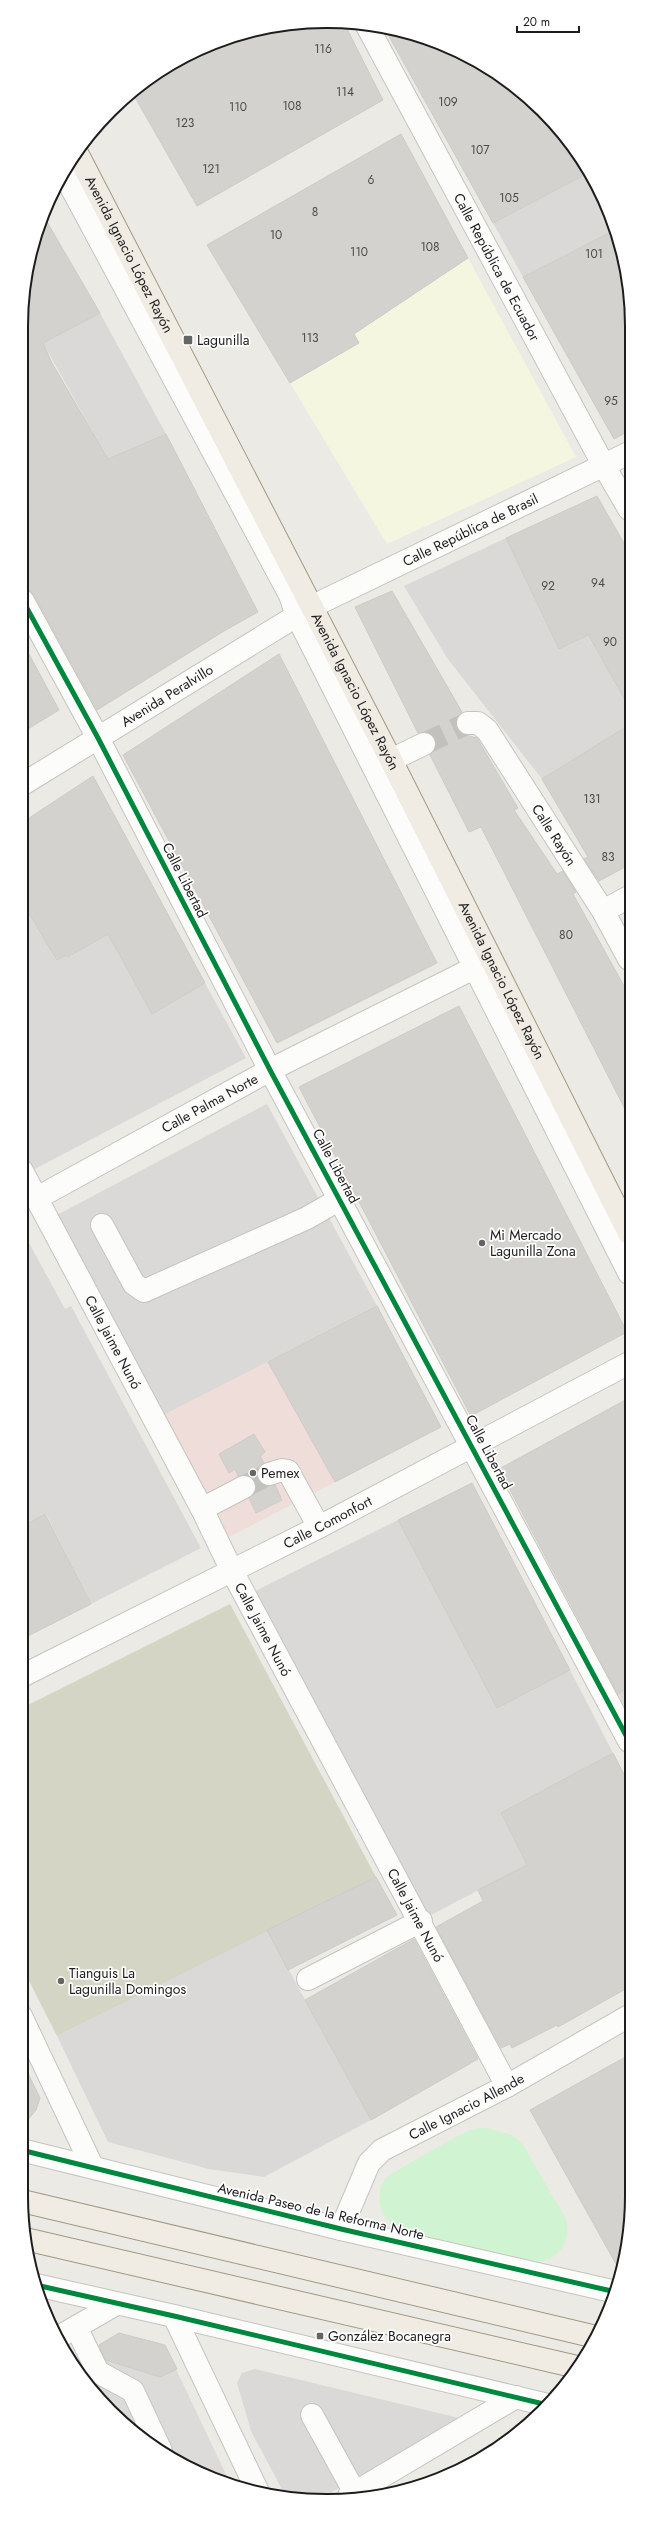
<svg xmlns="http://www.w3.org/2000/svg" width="653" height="2522" font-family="Jost,sans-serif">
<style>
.residential{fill:#dbd9d7}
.commercial{fill:#efddd9}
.education{fill:#f5f6e0}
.construction{fill:#d5d5c6}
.park{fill:#d0f4d2}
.parking{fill:#dcdbd9}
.building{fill:#d4d2ce;stroke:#cfcbc6}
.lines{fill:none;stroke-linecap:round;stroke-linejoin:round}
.minor-tunnel{stroke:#c3c1bd;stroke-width:22;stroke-dasharray:22 11;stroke-linecap:butt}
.minor-casing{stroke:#c4c4c1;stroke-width:24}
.major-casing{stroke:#a29982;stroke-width:24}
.minor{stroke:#fcfcfb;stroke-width:22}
.major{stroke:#f0ece3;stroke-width:22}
.cycleway-casing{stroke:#fff;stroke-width:8}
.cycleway{stroke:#00873e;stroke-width:5}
.poi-dot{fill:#656563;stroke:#fff;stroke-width:1.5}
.labels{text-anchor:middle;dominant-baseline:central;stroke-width:3.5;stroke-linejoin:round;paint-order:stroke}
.number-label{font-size:12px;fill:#4b4a49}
.street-label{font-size:14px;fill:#1d1d1d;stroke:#fff}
.poi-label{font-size:14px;fill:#1d1d1d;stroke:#fff;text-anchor:start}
.rim{fill:none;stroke:#1d1d1d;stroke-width:2}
</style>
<rect width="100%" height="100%" fill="#eceae5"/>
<!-- residential -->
<path class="residential" d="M588 173 601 192 613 231 523 277 493 223Z
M100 313 166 434 108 459 43 343Z
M506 538 559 649 587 635 629 707V725L542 779 447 658 404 586Z
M24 907 57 960 67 955 69 957 108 934 152 1014 205 983 246 1058 33 1170 22 1150Z
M267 1104 377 1306 162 1416 55 1216Z
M22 1230 65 1309 71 1306 201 1548 91 1604 46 1514 22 1527Z
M398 1520 497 1708 570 1670 613 1753 501 1813 527 1865 429 1916 255 1591Z
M629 1687V1716L618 1694Z
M267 1930 371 2120 264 2177 209 2169 108 2142 57 2036Z
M255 2369 459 2418 461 2421 319 2499 306 2500 286 2497 251 2431 237 2383 242 2373Z"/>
<!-- commercial -->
<path class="commercial" d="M268 1362 335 1482 227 1538 162 1416Z"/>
<!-- education -->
<path class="education" d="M468 258 576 457 387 544 290 383 359 343 354 334Z"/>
<!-- construction -->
<path class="construction" d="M230 1604 376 1877 57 2036 21 1965 22 1708Z"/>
<!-- park -->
<path class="park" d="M488 2128 512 2135 522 2143 566 2219C573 2243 555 2264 531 2262L404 2231C384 2223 371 2200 385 2179 390 2173 460 2134 470 2130 476 2128 482 2128 488 2128Z"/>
<!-- parking -->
<path class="parking" d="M119 2337 166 2348 231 2485 192 2470 141 2438 97 2397 75 2361Z"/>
<!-- building -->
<path class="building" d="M307 22 344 23 383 100 197 206 132 92 141 84 192 52 248 31Z
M385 29 462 53 543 111 588 173 493 223Z
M401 134 468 258 354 334 359 343 290 383 207 245Z
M43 215 100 313 43 343 52 363 108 459 166 434 258 612 224 631 97 710 34 595 23 589 24 286 37 228Z
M613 231 629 287V431L614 439 523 277Z
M597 496 629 552V707L588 635 559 649 506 538Z
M392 591 462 712 456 723 457 730 462 734 477 738 518 808 514 810 557 874 563 871 576 892 573 894 629 995V1117L481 827 469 832 430 755 436 745 435 738 425 732 418 733 355 607Z
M23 643 59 710 23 732Z
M279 654 437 963 277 1043 123 755Z
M629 725V865L599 881 584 859 588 857 542 779Z
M93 776 205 983 152 1014 108 934 68 957 67 955 57 960 23 904V822Z
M459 1006 627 1332 471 1416 299 1087Z
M377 1306 441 1427 335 1482 268 1362Z
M629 1398V1687L618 1694 499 1469Z
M254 1434 265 1452 260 1456 264 1463 257 1471V1478L266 1486 275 1485 282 1500 256 1513 249 1498 255 1493V1481L245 1475 238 1476 235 1469 229 1473 219 1454Z
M472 1483 570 1670 497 1708 398 1520Z
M45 1514 91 1604 22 1639V1527Z
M613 1753 629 1784V1987L558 2027 557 2025 512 2048 510 2044 501 2048 436 1927 483 1901 478 1890 527 1865 501 1813Z
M376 1877 397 1915 288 1970 267 1930Z
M414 1939 478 2059 371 2120 305 2000Z
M629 2055V2236L621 2273 530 2110Z
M21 2059 40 2098 36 2110 21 2128Z
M119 2333 165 2345 177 2369 160 2377 106 2360 99 2345Z"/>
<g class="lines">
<!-- minor-tunnel -->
<path class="minor-tunnel" d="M424 744 468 723
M244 1487 269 1474"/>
<!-- minor casing -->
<g class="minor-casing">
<g id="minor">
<path id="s1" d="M366 24 604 466 629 509"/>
<path d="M63 172 290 595 297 616 629 1273"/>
<path d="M23 601 98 738 270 1070 629 1741"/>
<path id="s2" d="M468 723H478L487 730 603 911 629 959"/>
<path d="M391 760 424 744"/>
<path id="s3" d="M23 784 311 607 629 453"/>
<path d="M603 911 629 897"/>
<path id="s4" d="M22 1171 202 1509 232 1571 507 2086"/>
<path id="s5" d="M37 1198 270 1070 488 961"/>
<path d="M102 1225 134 1284 144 1291 307 1218 340 1199"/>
<path d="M269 1474 282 1470 288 1471 319 1527"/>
<path d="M202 1509 244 1487"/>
<path id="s6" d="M22 1676 319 1527 629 1363"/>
<path d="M308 1979 421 1921"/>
<path d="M21 2016 92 2166"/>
<path d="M21 2150 341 2229 616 2292"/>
<path id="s7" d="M341 2229 369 2163 382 2150 507 2086 629 2016"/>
<path d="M36 2285 174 2316 548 2405"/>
<path d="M174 2316 258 2492"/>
<path d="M76 2327 98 2372 133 2391 161 2451"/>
<path d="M59 2337 116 2304"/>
<path d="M312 2415 355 2493"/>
<path d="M349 2496 516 2397"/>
</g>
</g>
<!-- major casing -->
<g class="major-casing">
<g id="major">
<path id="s8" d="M77 153 391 760 629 1233"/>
<path d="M22 2201 596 2337"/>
<path d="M25 2239 577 2367"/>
</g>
</g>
<!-- minor -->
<use href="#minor" class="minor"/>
<!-- major -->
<use href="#major" class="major"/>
<!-- cycleway casing -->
<g class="cycleway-casing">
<path id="cycleway" d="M23 601 98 738 270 1070 629 1741
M21 2150 341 2229 616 2292
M36 2285 174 2316 548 2405"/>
</g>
<!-- cycleway -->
<use href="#cycleway" class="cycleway"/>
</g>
<!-- markers -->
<g class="poi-dot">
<rect x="183" y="335" width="10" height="10" rx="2"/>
<circle cx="482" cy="1243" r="4"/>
<circle cx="253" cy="1473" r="4"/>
<circle cx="61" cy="1981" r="4"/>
<rect x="316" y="2332" width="8" height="8" rx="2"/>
</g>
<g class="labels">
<!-- number labels -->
<g class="number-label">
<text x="323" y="49">116</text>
<text x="345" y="92">114</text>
<text x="448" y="102">109</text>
<text x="292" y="106">108</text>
<text x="238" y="107">110</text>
<text x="185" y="123">123</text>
<text x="480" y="150">107</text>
<text x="211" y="169">121</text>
<text x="371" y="180">6</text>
<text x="509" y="198">105</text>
<text x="315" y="212">8</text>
<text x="276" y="235">10</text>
<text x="430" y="247">108</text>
<text x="359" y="252">110</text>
<text x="594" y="254">101</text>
<text x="310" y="338">113</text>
<text x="611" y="401">95</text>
<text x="598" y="583">94</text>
<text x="548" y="586">92</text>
<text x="610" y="642">90</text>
<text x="592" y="799">131</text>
<text x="608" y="857">83</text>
<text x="566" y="935">80</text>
</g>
<!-- street labels -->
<g class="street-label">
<text stroke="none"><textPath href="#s8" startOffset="114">Avenida Ignacio López Rayón</textPath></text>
<text stroke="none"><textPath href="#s1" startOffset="276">Calle República de Ecuador</textPath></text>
<text stroke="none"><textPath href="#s3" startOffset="515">Calle República de Brasil</textPath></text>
<text stroke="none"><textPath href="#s8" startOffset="606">Avenida Ignacio López Rayón</textPath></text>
<text stroke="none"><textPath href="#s3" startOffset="169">Avenida Peralvillo</textPath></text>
<text stroke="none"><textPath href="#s2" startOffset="146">Calle Rayón</textPath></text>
<text transform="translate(185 880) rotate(63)">Calle Libertad</text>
<text stroke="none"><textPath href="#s8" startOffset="930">Avenida Ignacio López Rayón</textPath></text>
<text stroke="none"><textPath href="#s5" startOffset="197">Calle Palma Norte</textPath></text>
<text transform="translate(336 1166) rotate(62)">Calle Libertad</text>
<text stroke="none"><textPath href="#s4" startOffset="194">Calle Jaime Nunó</textPath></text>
<text transform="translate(489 1452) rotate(62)">Calle Libertad</text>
<text stroke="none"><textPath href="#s6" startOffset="342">Calle Comonfort</textPath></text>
<text stroke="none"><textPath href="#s4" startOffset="518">Calle Jaime Nunó</textPath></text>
<text stroke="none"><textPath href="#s4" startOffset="842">Calle Jaime Nunó</textPath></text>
<text stroke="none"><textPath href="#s7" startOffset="185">Calle Ignacio Allende</textPath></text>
<text transform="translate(321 2211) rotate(13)">Avenida Paseo de la Reforma Norte</text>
</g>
<!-- poi labels -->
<g class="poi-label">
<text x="197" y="340">Lagunilla</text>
<text x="490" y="1235">Mi Mercado<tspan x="490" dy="16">Lagunilla Zona</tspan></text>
<text x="261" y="1473">Pemex</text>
<text x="69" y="1973">Tianguis La<tspan x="69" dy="16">Lagunilla Domingos</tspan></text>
<text x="328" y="2336">González Bocanegra</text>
</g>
</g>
<!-- crop -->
<path d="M0 0H653V2522H0ZM326 28H327A298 298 0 0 1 625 326V2196A298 298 0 0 1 327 2494H326A298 298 0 0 1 28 2196V326A298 298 0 0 1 326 28Z" fill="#fff" fill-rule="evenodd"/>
<path class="rim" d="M326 28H327A298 298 0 0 1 625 326V2196A298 298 0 0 1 327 2494H326A298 298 0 0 1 28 2196V326A298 298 0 0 1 326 28Z"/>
<!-- scale -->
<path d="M517 26v6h62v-6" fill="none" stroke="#1d1d1d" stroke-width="2"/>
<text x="523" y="26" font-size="12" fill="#1d1d1d" stroke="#ffffff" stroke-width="3" paint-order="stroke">20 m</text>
</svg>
